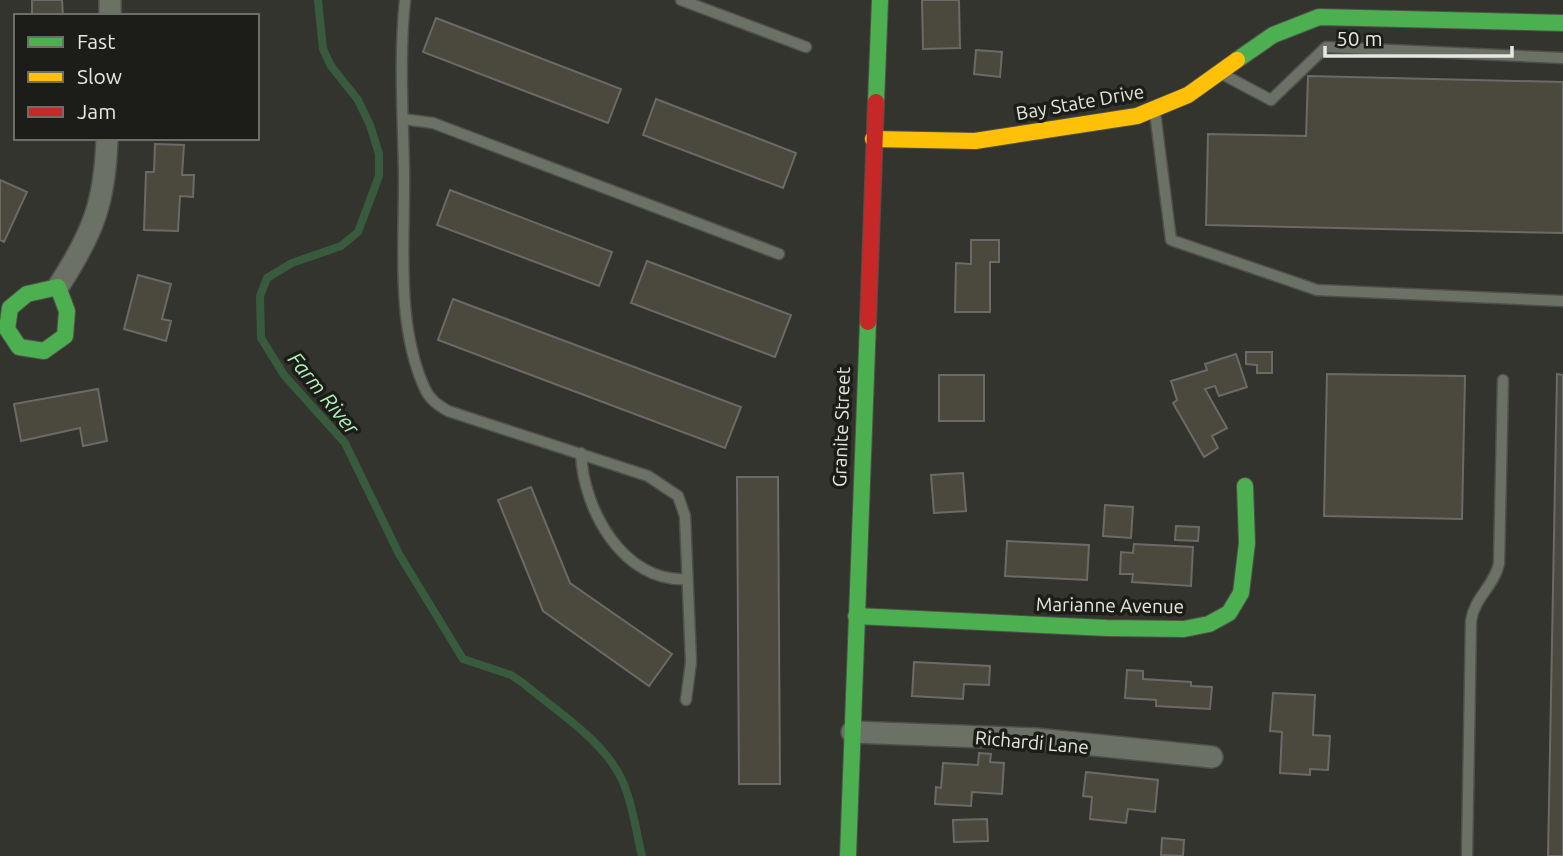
<svg xmlns="http://www.w3.org/2000/svg" width="1563" height="856" font-family="Ubuntu,sans-serif">
<style>
.lines{fill:none;stroke-linecap:round;stroke-linejoin:round}
.stream{stroke:#385b3d;stroke-width:8}
.building{fill:#4b493e;stroke:#6b6a66;stroke-width:2}
.lane-casing{stroke:#4f504b;stroke-width:13}
.street-casing{stroke:#4f504b;stroke-width:24}
.fast-casing{stroke:#4f504b;stroke-width:18}
.slow-casing{stroke:#4f504b;stroke-width:18}
.jam-casing{stroke:#4f504b;stroke-width:18}
.lane{stroke:#6c7166;stroke-width:10}
.street{stroke:#6c7166;stroke-width:21}
.fast{stroke:#4caf50;stroke-width:16}
.slow{stroke:#ffc107;stroke-width:16}
.jam{stroke:#c62828;stroke-width:16}
.labels{text-anchor:middle;dominant-baseline:central;stroke-width:7;stroke-linejoin:round;paint-order:stroke}
.street-label{font-size:19px;fill:#e6e7e1;stroke:#1c1d18}
.water-label{font-size:21px;font-style:italic;fill:#b2f1bc;stroke:#1c1d18}
</style>
<rect width="100%" height="100%" fill="#33342e"/>
<g class="lines">
<!-- stream -->
<path class="stream" d="M318 0 323 49 331 66 358 100 370 125 379 154V176L358 232 341 246 292 263 267 278 260 296 261 338 284 375 345 443 399 554 463 659 511 675 523 683C556 711 605 741 623 782 633 805 636 832 642 856"/>
</g>
<!-- building -->
<path class="building" d="M32 0H62L63 16H32Z
M922 0H959L960 48 923 49Z
M436 18 621 89 608 123 423 52Z
M976 50 1002 52 1000 77 974 74Z
M1308 76 1563 82V233L1206 225 1208 134 1306 136Z
M656 99 796 153 783 188 643 135Z
M155 144 184 145 182 175H194L193 197 180 196 178 231 144 230 146 172H154Z
M0 180 27 192 4 242 0 240Z
M450 190 612 252 599 286 437 225Z
M971 240H999V262H990V312H955L956 263 971 264Z
M647 261 791 315 775 357 631 303Z
M138 275 171 284 162 319 171 321 166 341 124 329Z
M453 299 741 407 725 448 438 340Z
M1246 352H1272V373H1257V365L1246 364Z
M1236 354 1247 387 1219 396 1215 386 1205 389 1227 428 1212 436 1218 448 1204 457 1173 403 1177 400 1171 381 1207 370 1205 364Z
M1327 374 1465 376 1462 519 1324 516Z
M1557 374 1563 375V856H1548Z
M939 375H984V421H939Z
M98 389 107 441 83 446 80 428 21 441 14 404Z
M963 473 966 511 934 513 931 475Z
M737 477H778L780 784H739Z
M531 487 570 583 672 654 649 686 543 611 498 500Z
M1105 505 1133 507 1131 538 1103 536Z
M1176 526 1199 527 1198 541 1175 540Z
M1007 541 1089 545 1087 580 1005 576Z
M1134 544 1193 547 1191 586 1132 582 1133 574H1120L1121 552 1133 553Z
M914 662 990 666 989 685 964 684 963 699 912 696Z
M1127 670 1143 671V679L1191 682V686L1212 687 1210 709 1156 706V700L1125 698Z
M1273 693 1315 695 1313 735 1330 736 1328 770 1310 769V775L1280 773 1282 732 1270 731Z
M979 753 991 754 990 762 1004 763 1002 794 972 792 971 806 935 804 936 787 941 788 943 763 978 765Z
M1086 772 1158 780 1155 812 1128 809 1126 823 1090 819 1092 797 1083 796Z
M987 819 988 841 954 842 953 820Z
M1162 838 1184 840 1183 856 1161 855Z"/>
<g class="lines">
<!-- lane casing -->
<g class="lane-casing">
<path id="lane" d="M405 0C399 57 403 115 404 172 405 241 395 324 425 389 430 400 438 405 448 411L648 476 678 496 685 516 691 662 686 700
M681 0 806 47
M1224 75 1271 100 1326 47 1563 58
M1155 112 1171 240 1317 290 1563 301
M403 119 433 123 779 254
M581 453C583 509 623 583 687 579
M1467 856 1471 621C1474 598 1494 586 1499 564L1503 380"/>
</g>
<!-- street casing -->
<g class="street-casing">
<path id="street" d="M110 16V0
M58 287C93 233 105 203 107 138
M852 732 1036 739 1212 757"/>
</g>
<!-- fast casing -->
<g class="fast-casing">
<path id="fast" d="M1237 60 1273 35 1319 17 1563 23
M876 102 880 0
M58 287 67 311 65 336 44 351 19 347 7 329 10 308 27 294Z
M856 616 1107 628 1184 629 1209 624 1229 613 1241 593 1247 543 1245 486
M848 856 868 322"/>
</g>
<!-- slow casing -->
<g class="slow-casing">
<path id="slow" d="M873 139 975 141 1137 116 1188 95 1237 60"/>
</g>
<!-- jam casing -->
<g class="jam-casing">
<path id="jam" d="M868 322 876 102"/>
</g>
<!-- lane -->
<use href="#lane" class="lane"/>
<!-- street -->
<use href="#street" class="street"/>
<!-- fast -->
<use href="#fast" class="fast"/>
<!-- slow -->
<use href="#slow" class="slow"/>
<!-- jam -->
<use href="#jam" class="jam"/>
</g>
<g class="labels">
<!-- street labels -->
<g class="street-label">
<text transform="translate(1080 102) rotate(-10)">Bay State Drive</text>
<text transform="translate(841 427) rotate(-88)">Granite Street</text>
<text transform="translate(1110 605) rotate(1)">Marianne Avenue</text>
<text transform="translate(1032 742) rotate(5)">Richardi Lane</text>
</g>
<!-- water labels -->
<g class="water-label">
<text transform="translate(324 393) rotate(51)">Farm River</text>
</g>
</g>
<!-- legend -->
<rect x="14" y="14" width="245" height="126" fill="#1c1d18" stroke="#6d6e68" stroke-width="2"/>
<rect x="28" y="37" width="35" height="10" fill="#4caf50" stroke="#6d6e68" stroke-width="2"/>
<text x="77" y="49" font-size="21" fill="#e6e7e1">Fast</text>
<rect x="28" y="72" width="35" height="10" fill="#ffc107" stroke="#6d6e68" stroke-width="2"/>
<text x="77" y="84" font-size="21" fill="#e6e7e1">Slow</text>
<rect x="28" y="107" width="35" height="10" fill="#c62828" stroke="#6d6e68" stroke-width="2"/>
<text x="77" y="119" font-size="21" fill="#e6e7e1">Jam</text>
<!-- scale -->
<path d="M1325 46v10h187v-10" fill="none" stroke="#e6e7e1" stroke-width="3.5"/>
<text x="1336" y="46" font-size="21" fill="#e6e7e1" stroke="#1c1d18" stroke-width="5" paint-order="stroke">50 m</text>
</svg>
